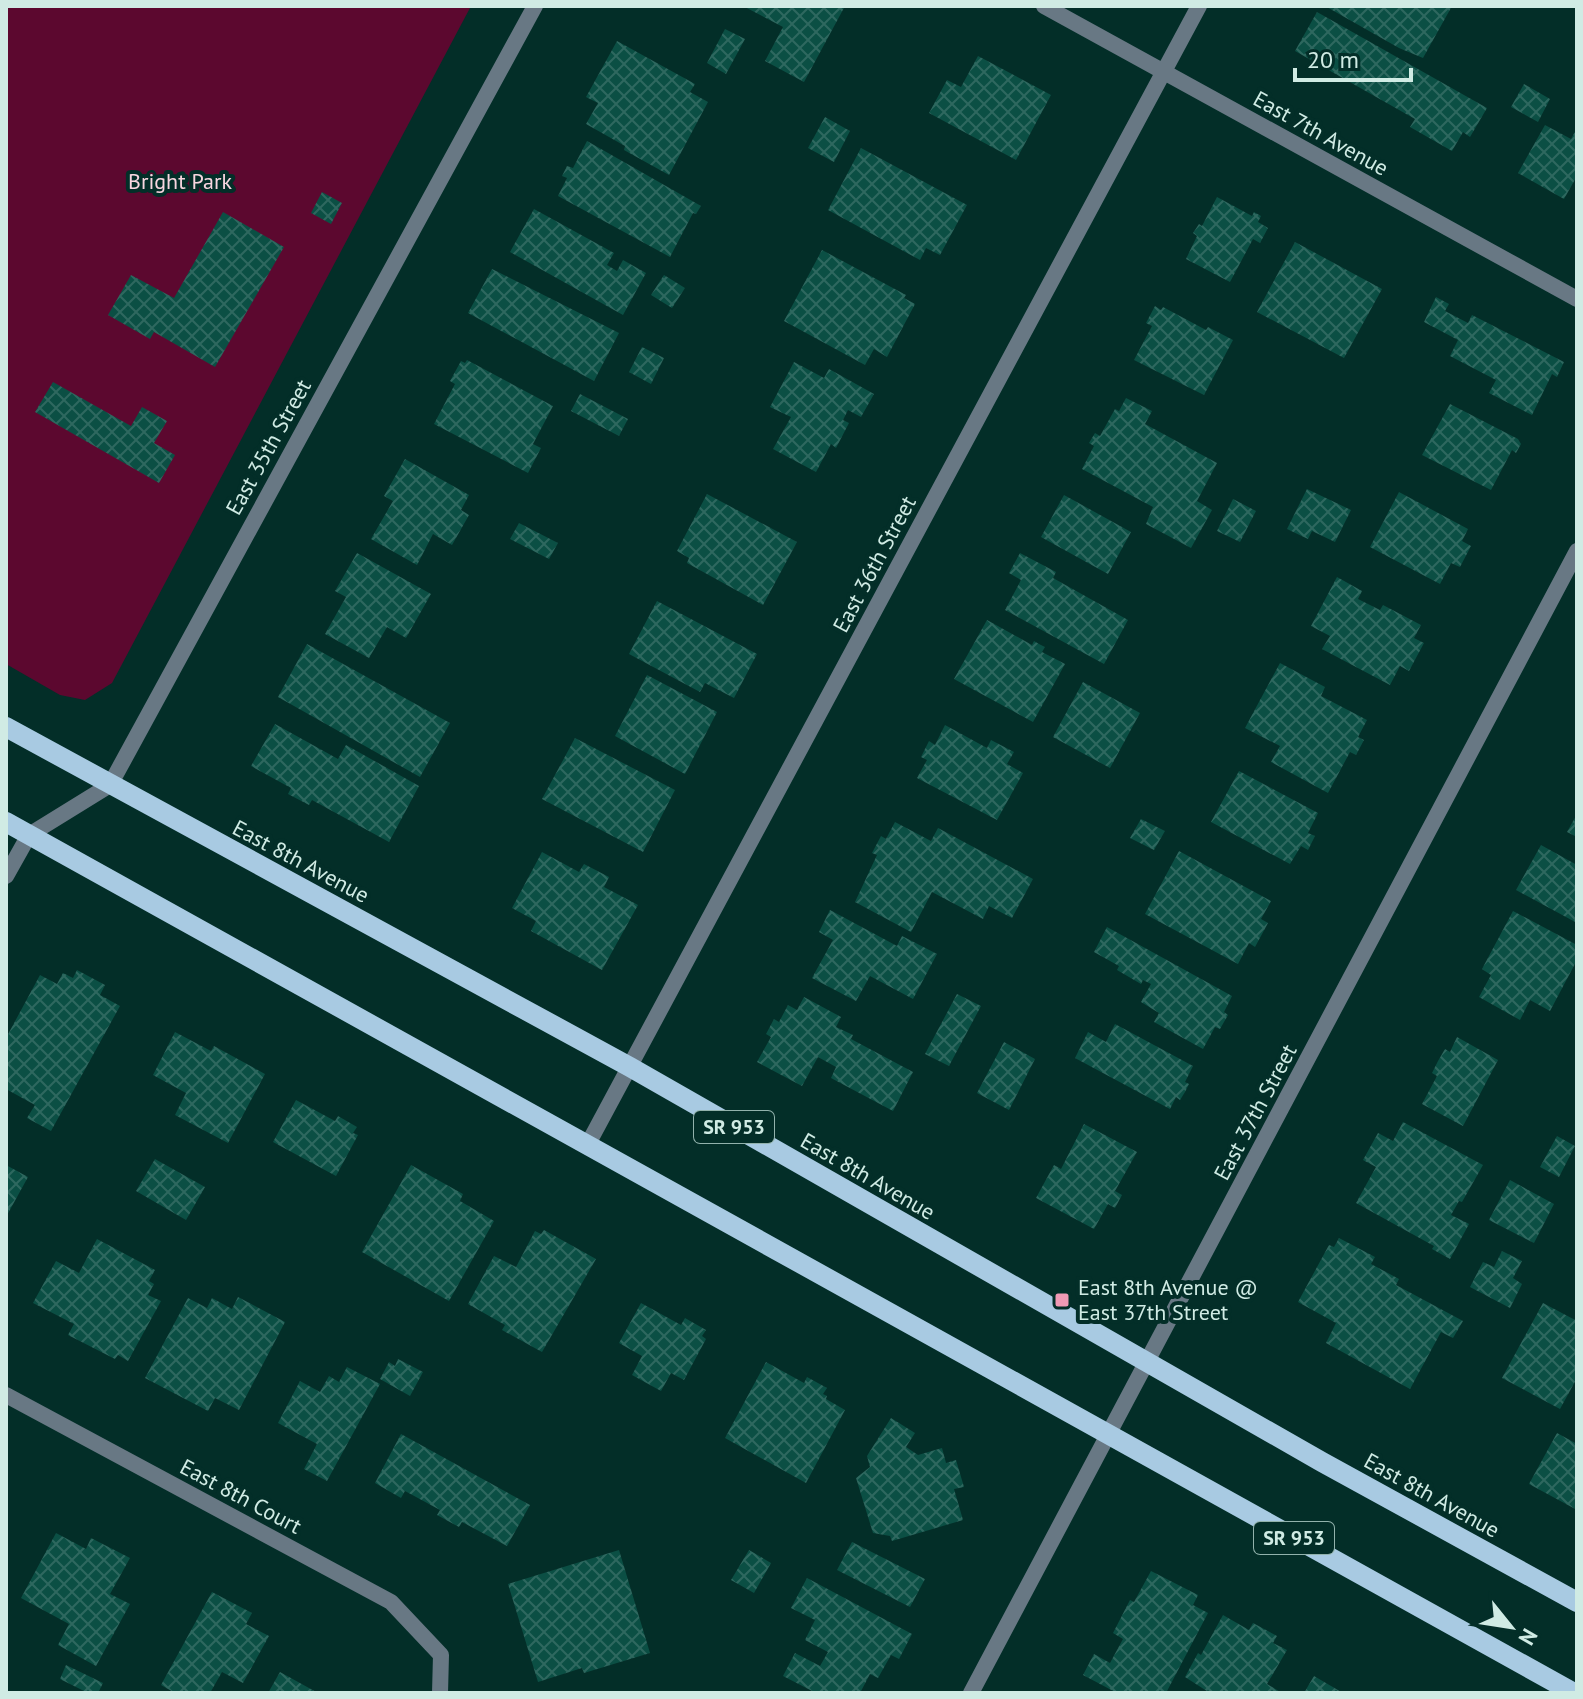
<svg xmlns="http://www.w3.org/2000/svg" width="1583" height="1699" font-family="'PT Sans',sans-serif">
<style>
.green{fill:#5c082f}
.building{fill:url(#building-cross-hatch)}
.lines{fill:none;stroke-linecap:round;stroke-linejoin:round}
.street{stroke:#687884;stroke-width:16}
.primary{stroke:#a8cae2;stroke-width:20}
.poi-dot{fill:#f09ab5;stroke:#032e28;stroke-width:3}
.labels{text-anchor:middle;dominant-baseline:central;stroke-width:8;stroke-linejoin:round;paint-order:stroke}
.shield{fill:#032e28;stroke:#92b2ac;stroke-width:2}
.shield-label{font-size:20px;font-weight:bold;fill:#d0ebe4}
.street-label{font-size:22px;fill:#d0ebe4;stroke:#032e28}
.park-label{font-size:22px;fill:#f8d6e0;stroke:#032e28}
.poi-label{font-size:22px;fill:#d0ebe4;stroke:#032e28;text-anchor:start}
</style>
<defs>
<pattern id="building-cross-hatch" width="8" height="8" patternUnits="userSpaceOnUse" patternTransform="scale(2)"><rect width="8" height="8" fill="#0b4f44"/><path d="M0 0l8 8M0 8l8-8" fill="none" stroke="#2e685f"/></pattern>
</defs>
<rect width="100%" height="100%" fill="#032e28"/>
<!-- green -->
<path class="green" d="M6 6H471L112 683 85 700 60 695 6 664Z"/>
<!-- building -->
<path class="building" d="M743 6H845L804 82 765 61 783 27Z
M1325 6H1452L1423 58 1399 48Z
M1317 12 1487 108 1470 137 1463 132 1452 151 1410 127 1415 119 1295 51Z
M725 29 745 39 726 74 707 63Z
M617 41 695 84 690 92 708 102 669 175 624 150 625 146 586 124 598 103 586 97Z
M978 56 1051 95 1016 160 929 113 947 80 961 87Z
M1524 84 1550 99 1538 122 1511 107Z
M825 117 850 131 834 162 808 148Z
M1545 125 1571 139 1577 128V176L1564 199 1518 173Z
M587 141 701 206 696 214 693 213 670 257 558 196 567 178 562 176 567 166 573 168Z
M861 148 967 205 940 255 926 248 920 260 828 210Z
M322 192 342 203 331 224 311 213Z
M1217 197 1252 216 1254 212 1261 216 1258 222 1268 228 1260 243 1253 239 1230 282 1186 259 1197 236 1193 233 1199 224 1202 226Z
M534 209 614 253 607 265 617 271 623 260 646 273 623 315 510 252Z
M223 212 284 247 215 367 154 332 150 339 108 315 131 275 174 298Z
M1295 242 1382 289 1344 358 1257 312Z
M822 250 906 295 904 298 915 304 887 357 874 349 865 365 784 321Z
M492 269 619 333 594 381 468 313Z
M664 275 685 288 672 308 651 295Z
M1436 297 1449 304 1445 311 1468 323 1472 315 1564 362 1557 377 1552 374 1532 415 1489 393 1496 380 1450 356 1458 340 1424 322Z
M1155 306 1161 310 1163 307 1206 330 1208 327 1233 340 1204 395 1134 360 1152 326 1146 323Z
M642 347 664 358 651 384 629 372Z
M467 360 553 406 533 444 541 448 528 473 434 424 455 384 450 381 461 361 465 363Z
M794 362 824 378 829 369 874 394 861 417 848 410 843 420 849 423 836 448 831 444 816 472 773 449 791 417 770 407Z
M53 382 131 426 142 407 167 421 154 443 175 455 159 483 35 412Z
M580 394 628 419 619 436 571 411Z
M1126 398 1152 411 1145 424 1217 463 1197 501 1212 510 1191 548 1146 524 1153 507 1082 469 1094 446 1089 443 1095 433 1100 436 1115 409 1119 411Z
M1450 404 1518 439 1521 444 1516 453 1512 450 1491 490 1422 455Z
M405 459 469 495 461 510 469 515 452 545 433 534 417 565 371 539 393 501 384 496Z
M1307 489 1351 510 1335 542 1312 531 1308 539 1287 529Z
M1399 492 1468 529 1462 541 1471 546 1460 567 1451 563 1440 584 1370 547Z
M707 494 797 542 763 605 687 563 689 558 677 551Z
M1064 495 1131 532 1108 574 1041 537Z
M1233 499 1256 511 1240 542 1217 531Z
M519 523 558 543 549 559 510 539Z
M357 553 431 594 406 638 387 627 369 658 325 634 346 597 335 591Z
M1020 553 1056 572 1053 578 1128 620 1104 664 1005 610 1021 580 1009 573Z
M1337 577 1362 591 1358 599 1380 610 1383 605 1421 625 1414 638 1424 643 1409 671 1400 666 1390 685 1322 649 1330 636 1311 626Z
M657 601 757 654 734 698 705 683 700 692 629 654Z
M987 620 1032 645 1034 641 1039 644 1045 647 1042 652 1065 664 1033 722 954 679Z
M307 644 450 723 420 777 278 697Z
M1280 663 1325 687 1321 696 1367 720 1358 737 1364 740 1356 755 1350 752 1328 793 1271 762 1280 746 1245 728Z
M647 675 717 712 685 774 615 736Z
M1083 682 1140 713 1110 768 1053 737Z
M275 724 338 759 346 745 419 786 389 842 312 800 309 805 288 794 291 788 251 766Z
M945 725 987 748 991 740 1014 752 1007 764 1023 773 997 820 917 778 927 760 921 757 929 741 935 745Z
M575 738 675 790 643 852 542 799Z
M1239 771 1318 813 1308 833 1315 836 1308 850 1301 846 1290 864 1211 822Z
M1577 814V837L1567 832Z
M1141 819 1165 831 1154 850 1130 838Z
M895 822 931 841 938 828 1033 879 1012 918 989 906 983 919 932 892 911 932 855 902 877 855 872 853 881 836 886 839Z
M1541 845 1577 865V923L1516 890Z
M1179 851 1271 901 1261 919 1268 923 1255 947 1249 943 1238 964 1145 914Z
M542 852 579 872 584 864 609 877 604 887 638 905 602 970 531 931 536 921 512 908Z
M830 910 897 946 902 936 937 954 913 999 870 976 856 1001 812 978 833 940 819 932Z
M1513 911 1577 945V960L1550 1011 1530 1000 1520 1020 1479 997 1491 975 1482 969Z
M1107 927 1232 996 1224 1012 1228 1015 1220 1029 1215 1027 1203 1049 1154 1022 1159 1013 1141 1002 1151 984 1143 980 1141 984 1117 970 1119 966 1094 952Z
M77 970 105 985 100 995 120 1006 51 1131 27 1118 35 1105 6 1089V1038L40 975 57 984 63 973 73 978Z
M957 994 981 1006 949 1066 925 1054Z
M804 997 841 1017 836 1027 853 1035 851 1039 913 1072 893 1111 831 1078 836 1067 818 1057 802 1086 757 1062 771 1037 766 1034 774 1019 779 1022 788 1005 797 1010Z
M1115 1024 1193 1066 1185 1082 1189 1084 1185 1092 1180 1100 1176 1097 1170 1109 1075 1058 1088 1032 1106 1042Z
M175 1032 211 1051 214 1046 265 1074 228 1143 175 1115 186 1093 153 1075Z
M1457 1037 1498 1060 1463 1126 1422 1104 1437 1076 1432 1073 1438 1061 1445 1049 1450 1052Z
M1004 1042 1035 1059 1009 1110 977 1093Z
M296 1100 335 1121 338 1116 357 1127 353 1133 358 1135 336 1176 273 1142Z
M1403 1122 1483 1165 1462 1202 1459 1201 1451 1215 1469 1224 1450 1259 1432 1249 1434 1246 1356 1203 1376 1167 1363 1160 1378 1133 1393 1141Z
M1084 1124 1137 1152 1115 1191 1122 1195 1115 1208 1108 1204 1094 1229 1036 1198 1054 1165 1061 1169Z
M1557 1136 1575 1146 1559 1177 1540 1167Z
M155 1159 205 1187 186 1220 136 1191Z
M6 1165 28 1177 6 1217Z
M411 1165 463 1194 460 1201 494 1221 449 1301 362 1252Z
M1510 1180 1554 1204 1534 1243 1489 1220Z
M544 1230 596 1259 542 1352 502 1330 505 1325 468 1304 494 1256 516 1267 535 1231 541 1234Z
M1339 1238 1375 1257 1371 1264 1399 1279 1396 1285 1463 1321 1453 1338 1441 1332 1410 1389 1326 1343 1336 1323 1298 1302 1329 1245 1334 1247Z
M97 1239 155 1270 149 1281 154 1284 148 1295 161 1301 128 1361 118 1355 115 1359 68 1335 74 1324 33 1303 56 1261 79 1273Z
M1502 1251 1522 1261 1513 1278 1522 1284 1510 1308 1470 1287 1483 1262 1494 1267Z
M238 1297 285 1322 239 1410 215 1398 208 1411 145 1378 188 1298 207 1308 212 1298 232 1309Z
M641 1303 681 1325 685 1318 706 1330 702 1336 706 1339 684 1380 671 1373 661 1391 632 1375 642 1356 619 1343Z
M1543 1303 1577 1321V1378L1560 1409 1502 1378Z
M398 1359 423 1372 410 1396 380 1379 389 1362 395 1366Z
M766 1362 804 1383 807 1377 827 1388 823 1394 827 1396 826 1399 845 1410 806 1483 725 1438Z
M347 1367 380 1384 327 1481 304 1469 317 1444 278 1423 300 1381 320 1392 329 1376 339 1382Z
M891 1418 915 1433 906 1447 918 1455 942 1448 946 1463 956 1460 964 1487 954 1489 963 1520 892 1541 890 1536 873 1533 856 1478 870 1467 867 1456Z
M1557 1433 1577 1444V1510L1529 1484Z
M401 1434 530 1505 507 1546 462 1522 459 1527 437 1515 440 1510 405 1491 401 1498 375 1483Z
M56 1533 86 1549 91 1538 130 1558 110 1594 130 1604 96 1666 58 1645 69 1624 21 1598Z
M852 1542 925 1579 910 1607 837 1570Z
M619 1550 650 1653 584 1673 582 1668 538 1682 508 1584Z
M749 1550 771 1563 754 1593 731 1580Z
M1151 1571 1198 1595 1193 1605 1208 1613 1166 1693H1117L1083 1675 1094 1654 1110 1663 1123 1639 1113 1633 1130 1600 1134 1602Z
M807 1578 912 1634 899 1659 891 1655 878 1678 870 1674 860 1693H816L783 1676 795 1653 820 1666 828 1652 805 1640 815 1620 791 1608Z
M212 1592 252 1613 246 1624 269 1636 243 1683 222 1672 210 1693H175L161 1685Z
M1223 1615 1249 1630 1253 1623 1277 1636 1273 1643 1287 1650 1267 1684 1282 1693H1210L1185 1677 1198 1653 1201 1655Z
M66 1665 103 1683 98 1693H88L60 1679Z
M280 1672 318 1693H268Z
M1314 1676 1343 1693H1304Z"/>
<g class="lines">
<!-- street -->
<path class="street" d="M1044 6 1577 299
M6 876 29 835 110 785 535 6
M588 1144 1199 6
M6 1395 391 1602 441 1655 440 1693
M971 1693 1577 551"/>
<!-- primary -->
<path class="primary" d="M6 727 630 1067 1322 1462 1577 1602
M6 822 1574 1693"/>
</g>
<!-- markers -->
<rect class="poi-dot" x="1054" y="1292" width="16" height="16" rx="4"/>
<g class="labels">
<!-- shield labels -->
<g class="shield">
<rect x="694" y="1111" width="80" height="32" rx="6"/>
<rect x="1254" y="1522" width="80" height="32" rx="6"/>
</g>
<g class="shield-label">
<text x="734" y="1127">SR 953</text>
<text x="1294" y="1538">SR 953</text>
</g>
<!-- street labels -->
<g class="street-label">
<text transform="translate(1321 133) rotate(29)">East 7th Avenue</text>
<text transform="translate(268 447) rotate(-61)">East 35th Street</text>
<text transform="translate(874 564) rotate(-62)">East 36th Street</text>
<text transform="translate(301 861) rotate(28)">East 8th Avenue</text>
<text transform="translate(1255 1112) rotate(-62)">East 37th Street</text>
<text transform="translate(868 1176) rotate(30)">East 8th Avenue</text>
<text transform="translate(1432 1495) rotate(29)">East 8th Avenue</text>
<text transform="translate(241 1496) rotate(28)">East 8th Court</text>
</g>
<!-- park labels -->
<g class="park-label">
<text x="180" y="181">Bright Park</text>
</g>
<!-- poi labels -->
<g class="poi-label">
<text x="1078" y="1287">East 8th Avenue @<tspan x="1078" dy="25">East 37th Street</tspan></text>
</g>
</g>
<!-- border -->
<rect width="1583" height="1699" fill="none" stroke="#d0ebe4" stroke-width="16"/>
<!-- north arrow -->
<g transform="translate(1511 1627) rotate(120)" stroke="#032e28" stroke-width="6" paint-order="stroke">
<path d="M0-6L14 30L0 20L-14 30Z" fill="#d0ebe4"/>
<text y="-12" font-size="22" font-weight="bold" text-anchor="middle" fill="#d0ebe4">N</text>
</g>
<!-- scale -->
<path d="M1295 68v12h116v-12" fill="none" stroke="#d0ebe4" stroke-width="4"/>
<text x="1307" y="68" font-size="24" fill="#d0ebe4" stroke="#032e28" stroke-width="6" paint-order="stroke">20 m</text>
</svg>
